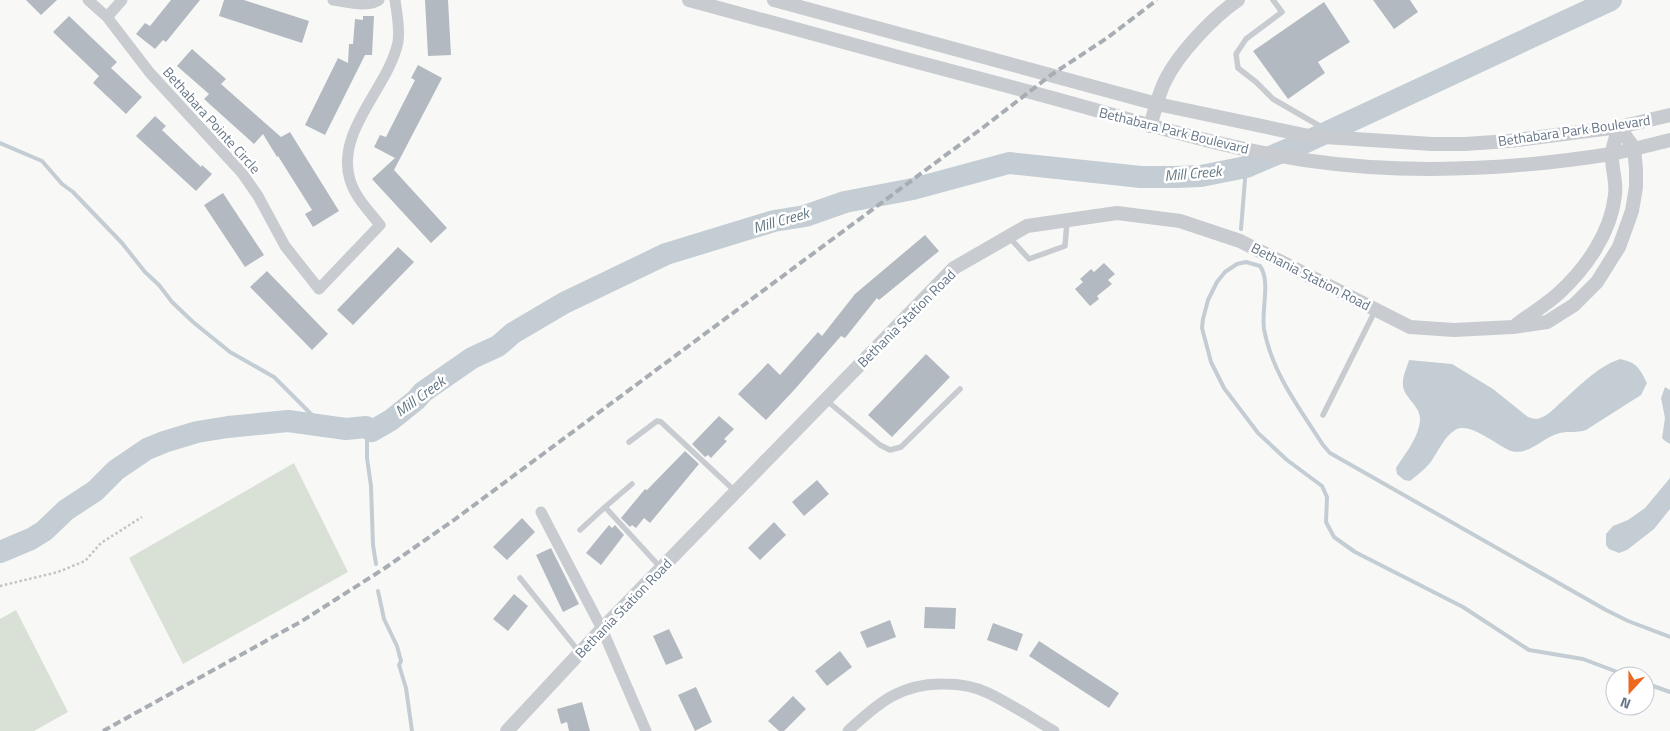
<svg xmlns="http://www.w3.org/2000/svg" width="1670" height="731" font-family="'Titillium Web',sans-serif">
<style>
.green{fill:#d9e1d6}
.water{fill:#c4cdd3}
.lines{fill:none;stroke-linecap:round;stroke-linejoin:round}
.stream{stroke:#c4cdd3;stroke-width:4}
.river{stroke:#c4cdd3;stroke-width:22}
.building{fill:#b3b9c0}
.path{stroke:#c2c3c6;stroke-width:2.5;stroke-dasharray:2.5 2.5;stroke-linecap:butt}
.service{stroke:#c8cbcf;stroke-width:5.5}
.minor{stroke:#c8cbcf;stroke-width:11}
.tertiary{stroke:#c8cbcf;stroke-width:14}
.rail{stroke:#a8adb4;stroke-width:4;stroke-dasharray:8 4;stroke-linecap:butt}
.labels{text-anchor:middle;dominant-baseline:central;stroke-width:5;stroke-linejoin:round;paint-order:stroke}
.street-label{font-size:14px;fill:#667588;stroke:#fff}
.water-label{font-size:15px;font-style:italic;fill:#627783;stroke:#fff}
</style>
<rect width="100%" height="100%" fill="#f8f9f6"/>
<!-- green -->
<path class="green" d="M294 463 348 572 183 664 129 558Z
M16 610 68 712 34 731H0V619Z"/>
<!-- water -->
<path class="water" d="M1620 359C1637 363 1639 367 1647 383L1641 395 1586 430C1577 433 1569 431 1560 433 1543 437 1529 456 1511 451 1497 446 1470 421 1455 430 1444 437 1438 452 1430 463 1424 470 1417 475 1410 481L1404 480 1397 474 1396 468C1405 454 1419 437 1420 420 1421 405 1401 397 1403 382 1403 375 1407 367 1409 360L1452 364 1493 389 1528 417C1532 418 1536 420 1540 418 1547 416 1554 409 1559 404 1578 388 1596 367 1620 359Z
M1665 387 1670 390V444L1665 441 1662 438 1665 418 1661 398Z
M1670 478V509L1654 529 1627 550 1619 553 1609 549 1606 545V534L1613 526 1628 520 1645 508Z"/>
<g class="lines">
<!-- stream -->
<path class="stream" d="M0 143 42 161 62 184 73 192 122 243 145 272 159 285 172 302 193 322 230 352 274 377 323 426
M1241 229 1246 167
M372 431 367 441V458L371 486 373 545 376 564
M378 591 384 619 397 646 401 661 399 665 406 688 412 731
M1628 676 1583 659 1529 650 1463 607 1355 552 1334 537 1326 522 1327 497 1322 486 1287 460 1258 433 1224 388 1211 362 1202 328 1203 319 1208 300 1217 282 1225 272 1237 264 1246 262 1260 266C1271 282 1261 309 1264 329 1272 373 1300 409 1323 445L1330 453 1606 610 1628 621 1670 637
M1645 683 1670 692"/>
<!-- river -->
<path class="river" d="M0 552 31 539 44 531 66 510 95 491 116 470 147 449 164 442 197 432 228 427 288 421 346 429 366 427 372 431 391 420 416 400 423 392 472 358 498 346 513 333 564 303 666 254 774 221 805 216 845 202 913 189 1009 163 1141 177H1176L1201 176 1246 167 1308 141 1611 0"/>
</g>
<!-- building -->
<path class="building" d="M26 0H57L41 15Z
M171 0H200L166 42 163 40 155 49 136 34 145 23 150 26Z
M224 0H244L309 21 302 43 219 16Z
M425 0H448L451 55 428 56Z
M1373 0H1410L1418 12 1394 29Z
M1324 2 1350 42 1318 62 1325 73 1288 99 1253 51Z
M69 16 117 62 111 68 142 97 126 114 93 83 99 76 53 32Z
M363 16H374L372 55H365L325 135 305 125 338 58 348 63 349 44H353L355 19 363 20Z
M192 49 226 79 221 84 281 137 290 132 339 211 313 227 305 214 312 210 278 156 277 157 263 134 254 144 204 99 209 94 177 66Z
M418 65 442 78 394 170 447 228 431 243 372 179 395 158 374 147 380 135 386 137 415 80 411 78Z
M155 116 166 126 162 130 201 167 202 165 212 174 196 191 136 136Z
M223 193 264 255 245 267 204 205Z
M925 235 939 251 879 300 877 298 845 338 841 336 795 389 766 420 738 394 768 363 780 375 818 332 822 336 855 294Z
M398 247 414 262 353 325 337 310Z
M1104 263 1115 274 1108 280 1112 284 1097 296 1099 299 1090 306 1075 289 1083 282 1080 279 1091 269 1094 272Z
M267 271 328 334 312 350 250 287Z
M926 354 950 377 892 437 868 415Z
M719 416 734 429 724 439 727 441 711 458 708 455 705 457 692 444Z
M685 451 699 464 650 523 644 518 636 528 632 525 630 527 621 518 645 489 647 490Z
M817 480 829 494 804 516 792 502Z
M522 518 535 532 507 560 493 547Z
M774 522 786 535 760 560 748 548Z
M609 525 612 528 615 525 624 535 601 565 586 553Z
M551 548 579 604 563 612 536 555Z
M514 594 528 606 508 631 493 619Z
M925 607 956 608 955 629 924 628Z
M890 620 896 637 867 648 860 632Z
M993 623 1023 634 1017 651 987 640Z
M669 629 683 658 666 665 653 636Z
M1039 641 1119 693 1109 708 1029 656Z
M840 651 852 667 827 686 815 671Z
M696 687 712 722 695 731 678 695Z
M793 696 806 709 784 731H779L768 721Z
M582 702 590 731H569L567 722 561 724 557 709Z"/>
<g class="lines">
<!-- path -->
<path class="path" d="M0 586 58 572 85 561 101 543 142 517"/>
<!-- service -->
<path class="service" d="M1273 0 1282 12 1246 39 1236 54 1238 68 1256 82 1273 99 1318 125
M1009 237 1029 259 1065 246 1067 221
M826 400 880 445 890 450 901 447 960 389
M1323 415 1376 309
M629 442 657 421 661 422 736 492
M605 507 632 484
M580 530 605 507 661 568
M520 578 580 653"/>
<!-- minor -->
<path class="minor" d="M88 0 107 17 150 73 242 173 258 196 285 246 319 289 380 225C369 211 355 197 350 180 335 131 389 87 398 42 400 28 397 14 395 0
M333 0C348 2 366 8 379 0
M107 17 122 0
M541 512 602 629 646 731
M848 731C878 703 901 683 944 684 959 684 974 686 988 693 1011 704 1032 718 1054 731"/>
<!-- tertiary -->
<path class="tertiary" d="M689 0C808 32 926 65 1045 96 1131 119 1216 147 1304 160 1406 175 1510 170 1611 154 1631 150 1650 145 1670 140
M774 0 1157 104 1309 136 1432 144H1465L1509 141 1619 127 1670 115
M1150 126C1155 111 1158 95 1165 81 1178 54 1213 17 1238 0
M1516 325C1530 314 1546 305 1559 293 1586 268 1611 233 1615 195 1617 181 1611 167 1612 153 1613 144 1617 135 1619 127
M507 731 602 629 954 268 1027 226 1117 213 1180 221 1240 241 1410 327 1454 330 1513 327 1547 322 1574 305 1597 282 1619 247 1632 211 1636 187V169L1634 148 1619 127"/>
<!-- rail -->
<path class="rail" d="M103 731 302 621 385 568 454 520 985 126 1051 75 1107 38 1157 0"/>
</g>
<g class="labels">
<!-- street labels -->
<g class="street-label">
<text transform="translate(212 120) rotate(48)">Bethabara Pointe Circle</text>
<text transform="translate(1174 130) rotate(14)">Bethabara Park Boulevard</text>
<text transform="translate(1574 130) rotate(-8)">Bethabara Park Boulevard</text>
<text transform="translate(1311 276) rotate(27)">Bethania Station Road</text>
<text transform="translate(906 318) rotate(-45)">Bethania Station Road</text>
<text transform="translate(623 608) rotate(-46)">Bethania Station Road</text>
</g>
<!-- water labels -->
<g class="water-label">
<text transform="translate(1193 173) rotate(-5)">Mill Creek</text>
<text transform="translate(781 220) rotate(-16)">Mill Creek</text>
<text transform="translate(420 396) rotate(-36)">Mill Creek</text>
</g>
</g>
<!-- north arrow -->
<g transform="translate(1630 691) rotate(201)"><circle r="24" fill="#ffffff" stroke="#c2c8cf"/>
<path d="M0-4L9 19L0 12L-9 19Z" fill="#ed6721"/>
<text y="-8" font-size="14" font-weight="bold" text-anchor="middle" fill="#667588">N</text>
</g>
</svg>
